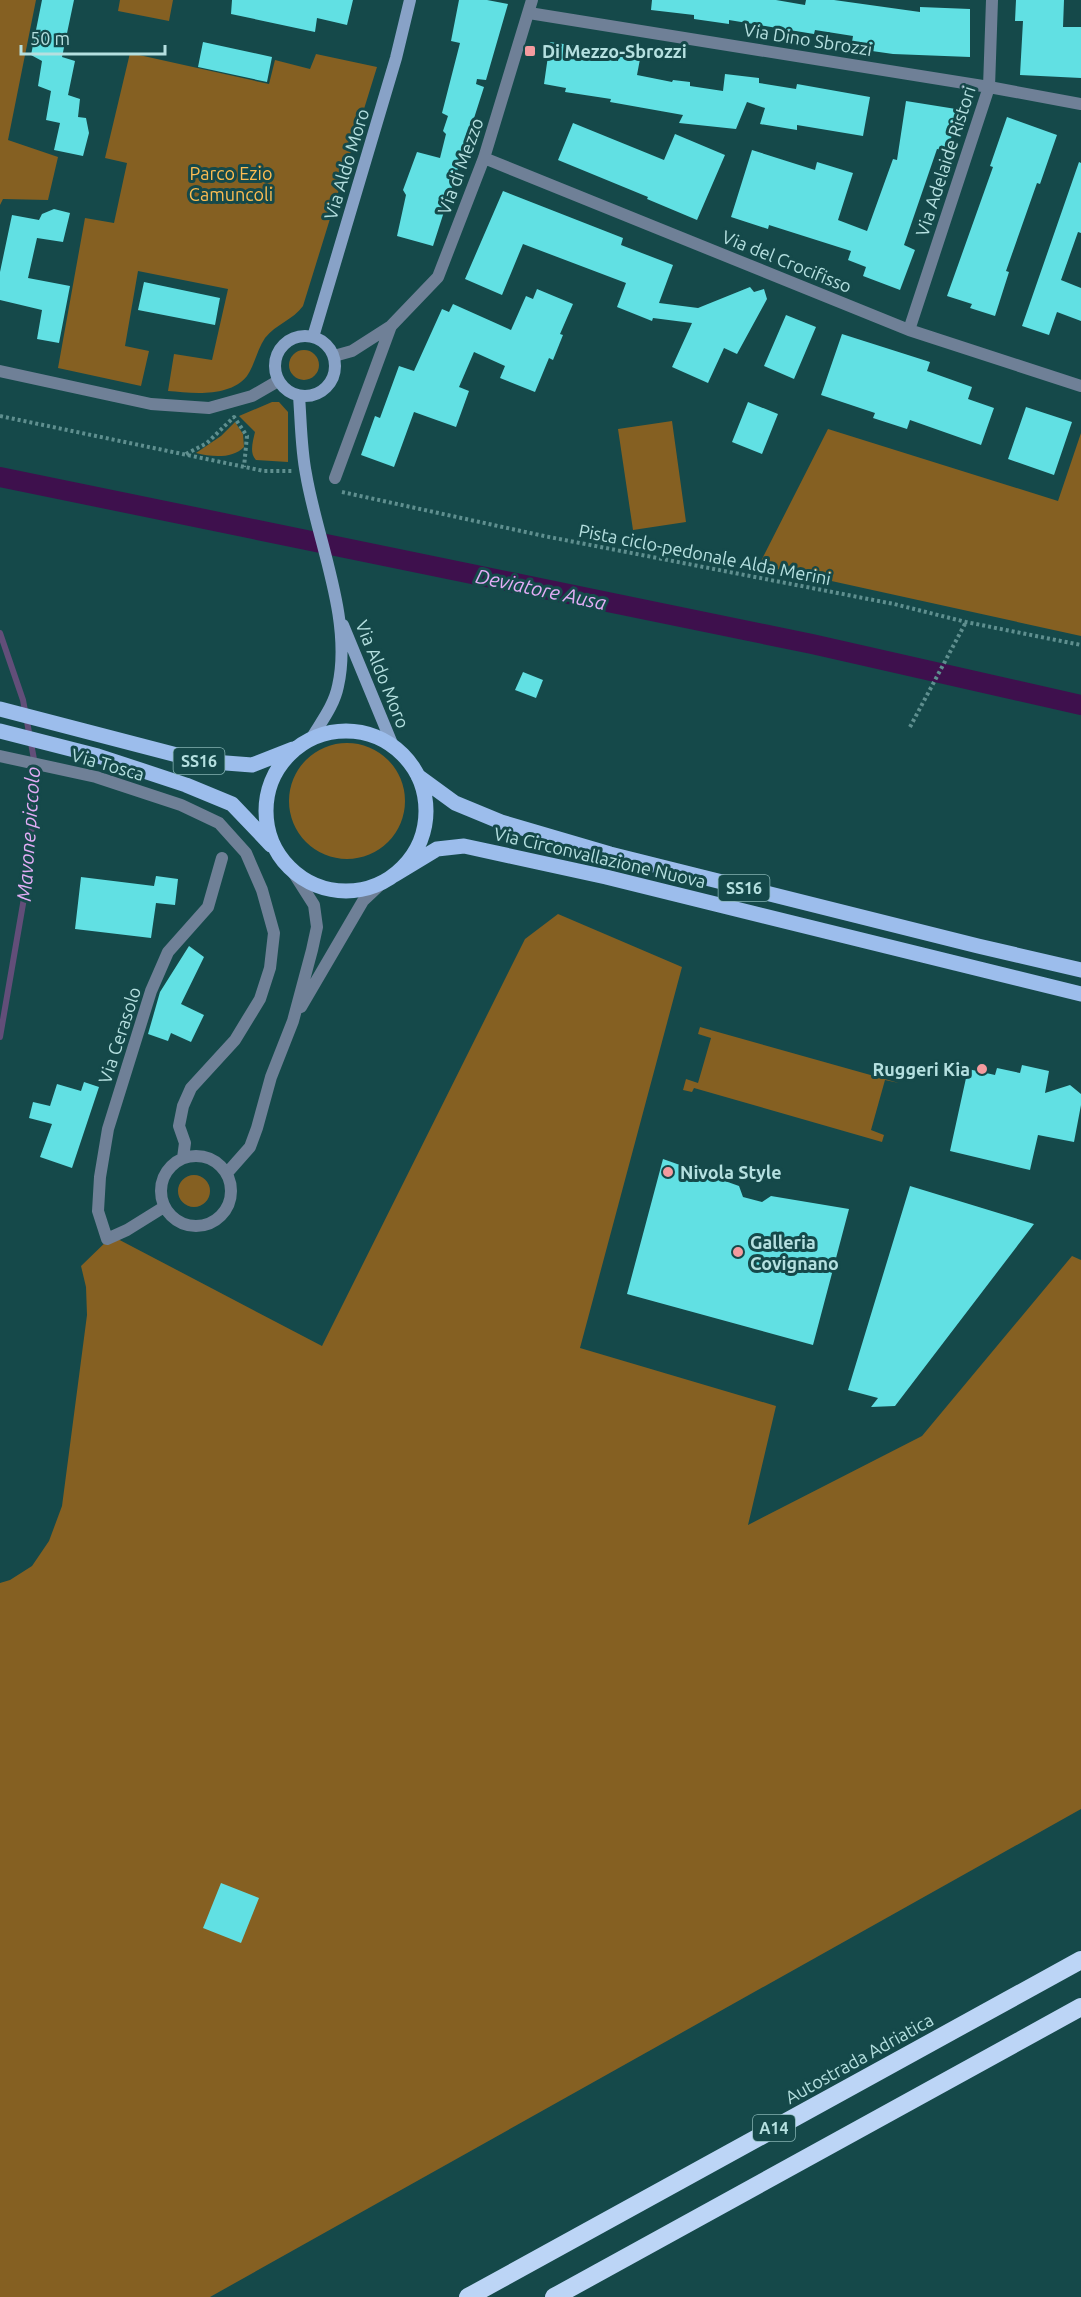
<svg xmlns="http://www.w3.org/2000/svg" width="1081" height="2297" font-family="Ubuntu,sans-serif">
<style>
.green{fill:#856022}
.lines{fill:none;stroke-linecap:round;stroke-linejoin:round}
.stream{stroke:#624e79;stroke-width:6}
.canal{stroke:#3e104d;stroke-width:20}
.building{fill:#61e0e3}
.path{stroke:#5f8f8f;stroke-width:4;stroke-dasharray:3 3;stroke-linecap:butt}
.street{stroke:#6f8097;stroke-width:12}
.secondary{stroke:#88a2c7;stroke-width:12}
.primary{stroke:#9cbdec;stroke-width:15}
.highway{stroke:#bcd5f6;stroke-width:18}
.poi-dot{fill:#f49b9f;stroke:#15494a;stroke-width:2}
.labels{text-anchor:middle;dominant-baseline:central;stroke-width:6;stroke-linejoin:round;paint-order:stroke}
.shield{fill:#15494a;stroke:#85b3b3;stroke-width:1.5}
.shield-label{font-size:16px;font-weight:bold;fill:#b5e0e0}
.street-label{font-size:18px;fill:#b5e0e0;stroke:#15494a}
.poi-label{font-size:18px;font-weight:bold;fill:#b5e0e0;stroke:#15494a;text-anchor:start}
.park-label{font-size:18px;fill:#fdbd52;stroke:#15494a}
.water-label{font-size:20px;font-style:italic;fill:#e2adf6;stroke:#15494a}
</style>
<rect width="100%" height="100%" fill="#15494a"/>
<!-- green -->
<path class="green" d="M0 0H36L8 140 58 157 48 200 3 199 0 205Z
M120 0H173L169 21 118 11Z
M130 53 269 84 275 60 310 69 316 54 377 67 303 306C293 320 276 324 265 338 257 350 255 364 247 376 229 398 192 393 168 391L174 354 212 360 228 289 138 271 125 346 149 351 141 386 58 368 85 218 114 223 127 163 105 158Z
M289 365a15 15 0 1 1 30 0a15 15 0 1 1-30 0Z
M272 402H279L288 412V462L256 460C249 453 253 441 255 432L239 416Z
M672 421 686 522 633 530 618 429Z
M235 422 243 434 244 447C233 459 211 457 196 453L221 436Z
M828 429 1058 501 1081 433V636L759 565Z
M289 801a58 58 0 1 1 116 0a58 58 0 1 1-116 0Z
M558 914 682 967 580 1348 776 1406 748 1525 922 1436 1072 1256 1081 1260V1809L210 2297H0V1583L10 1580 32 1566 49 1541 62 1506 87 1315 86 1287 81 1266 112 1236 322 1346 525 939Z
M700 1027 899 1083 885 1080 871 1130 884 1135 882 1142 694 1088 692 1092 683 1090 686 1079 698 1083 711 1038 698 1034Z
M178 1191a16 16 0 1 1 32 0a16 16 0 1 1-32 0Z"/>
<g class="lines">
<!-- stream -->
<path class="stream" d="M0 633 23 700 36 770 28 875 0 1037"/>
<!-- canal -->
<path class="canal" d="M0 477 812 644 1081 705"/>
</g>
<!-- building -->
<path class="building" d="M42 0H74L62 57 75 61 68 95 80 99 78 117 86 118 89 133 83 156 54 150 60 123 46 120 51 91 38 86 42 61 31 55Z
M232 0H353L347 25 317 18 315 32 231 14Z
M459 0H487L508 4 486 80 477 79 476 84 484 87 433 246 397 236 406 195 403 190 417 152 440 158 446 134 443 131 448 116 442 113 460 43 451 41Z
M652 0H776L805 5 806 0H834L920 12V7L970 9V57L893 54 851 48 853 36 815 30 814 34 729 20V24L694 19V15L651 10Z
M1016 0H1064L1063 27H1081V78L1020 75 1023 21H1015Z
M203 42 272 57 267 82 198 67Z
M550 42 577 46 576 54 618 61 619 55 640 59 637 75 672 82 673 80 690 82V86L723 91 725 74 759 78V83L796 89 797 84 870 97 863 136 797 125V130L760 124 765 108 747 102 736 129 679 123 683 115 610 102 611 99 565 92 566 88 544 84Z
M906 101 956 109 949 151 937 149 904 245 915 250 900 290 863 276 866 267 848 260 851 251 769 225 768 229 731 217 752 150 815 170 817 162 853 173 838 220 867 231 893 159 897 160Z
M1007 117 1057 135 1040 184 1037 183 1006 271 1009 272 995 316 970 308 972 304 947 296 993 167 990 166Z
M573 123 664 160 675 134 725 155 697 220 647 199 648 197 558 160Z
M1079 162 1081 163V233L1078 232 1061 280 1081 288V321L1057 312 1049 335 1022 326Z
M503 191 623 238 621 245 673 265 659 303 698 308 750 287 754 292 764 289 767 299 737 354 724 348 708 383 672 367 692 323 653 318 652 321 617 307 626 283 523 244 502 295 465 279Z
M54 209 70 213 63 242 37 238 28 278 70 286 59 343 37 339 42 310 0 300V272L12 215 39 220 42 214Z
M144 282 220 298 215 325 138 310Z
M537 289 573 304 560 334 563 335 553 360 549 358 535 392 500 378 505 366 474 352 459 387 469 391 456 427 414 412 394 467 361 455 375 416 380 418 399 366 414 371 442 309 449 312 453 304 511 330 526 296 533 299Z
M786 315 816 327 794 379 764 366Z
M842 334 930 362 927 371 972 387 968 399 994 408 981 445 910 420 907 429 873 418 875 413 821 395Z
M748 402 778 414 762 454 732 442Z
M1026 407 1072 422 1054 475 1008 459Z
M523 672 543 680 536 698 515 690Z
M156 876 178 879 175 905 156 903 151 938 75 929 81 877 154 886Z
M189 946 204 957 181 1004 204 1015 191 1042 171 1033 168 1041 148 1034 160 992Z
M1022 1065 1049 1071 1045 1093 1070 1085 1081 1094V1105L1074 1142 1038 1135 1030 1170 950 1151 968 1069 995 1075 997 1068 1020 1073Z
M84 1082 99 1087 72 1168 40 1157 52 1124 29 1118 33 1102 50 1106 57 1084 81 1091Z
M663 1159 739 1186 743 1197 762 1202 771 1196 849 1209 813 1345 627 1294Z
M910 1186 1034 1224 895 1406 871 1407 878 1398 848 1390Z
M221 1883 259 1898 241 1943 203 1928Z"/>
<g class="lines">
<!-- path -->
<path class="path" d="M0 416 264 471H292
M186 454 207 443 234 417 247 436 244 467
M342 492 544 536 894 604 966 622 1081 645
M910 727 966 622"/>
<!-- street -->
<path class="street" d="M529 13 989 87 1081 104
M484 158 909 330 1081 386
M909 330 989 87 992 0
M334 356 352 351 391 326 438 277 484 158 532 0
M0 371 151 404 209 408 252 396 278 381
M335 478 391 326
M0 756 96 777 181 805 219 823 246 853 262 890 274 933 270 968 260 999 235 1040 191 1088 183 1106 179 1126 185 1143 183 1158
M301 1007 363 901 381 884
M161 1191a35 35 0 1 1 70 0a35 35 0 1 1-70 0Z
M227 1173 250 1147 257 1128 271 1077 293 1021 312 950 317 927 314 905 293 872
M164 1207 127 1230 107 1239 98 1211 100 1177 108 1129 151 991 168 952 208 907 222 858"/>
<!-- secondary -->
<path class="secondary" d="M275 366a30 30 0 1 1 60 0a30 30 0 1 1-60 0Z
M313 337 396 58 410 0
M299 396C301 422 301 449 306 474 317 540 353 620 338 686 334 706 321 722 311 739
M343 625 393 746"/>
<!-- primary -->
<path class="primary" d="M0 709 200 761 252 765 293 749
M266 811a80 80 0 1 1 160 0a80 80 0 1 1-160 0Z
M0 731 98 756 186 785 232 804 271 845
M418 776 455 803 501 822 610 854 978 946 1081 970
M394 875 437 849 464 846 606 877 1081 994"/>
<!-- highway -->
<path class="highway" d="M468 2297 1081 1960
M554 2297 1081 2007"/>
</g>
<!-- markers -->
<g class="poi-dot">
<rect x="524" y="45" width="12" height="12" rx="3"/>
<circle cx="982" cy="1069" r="6"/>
<circle cx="668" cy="1172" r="6"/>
<circle cx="738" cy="1252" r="6"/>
</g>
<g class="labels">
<!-- shield labels -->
<g class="shield">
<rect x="173.5" y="748" width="51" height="26" rx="4.5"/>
<rect x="718.5" y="875" width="51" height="26" rx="4.5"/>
<rect x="753" y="2115" width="42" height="26" rx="4.5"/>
</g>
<g class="shield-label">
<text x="199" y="761">SS16</text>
<text x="744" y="888">SS16</text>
<text x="774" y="2128">A14</text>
</g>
<!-- street labels -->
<g class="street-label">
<text transform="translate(808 39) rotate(9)">Via Dino Sbrozzi</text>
<text transform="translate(945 161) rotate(-72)">Via Adelaide Ristori</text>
<text transform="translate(346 164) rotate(-73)">Via Aldo Moro</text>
<text transform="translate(460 166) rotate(-70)">Via di Mezzo</text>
<text transform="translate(787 261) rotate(22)">Via del Crocifisso</text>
<text transform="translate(705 554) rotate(11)">Pista ciclo-pedonale Alda Merini</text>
<text transform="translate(383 674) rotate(68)">Via Aldo Moro</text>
<text transform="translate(108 764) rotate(16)">Via Tosca</text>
<text transform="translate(600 857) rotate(13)">Via Circonvallazione Nuova</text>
<text transform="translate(119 1035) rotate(-72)">Via Cerasolo</text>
<text transform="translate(859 2058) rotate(-29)">Autostrada Adriatica</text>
</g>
<!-- poi labels -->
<g class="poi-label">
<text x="542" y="51">Di Mezzo-Sbrozzi</text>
<text x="970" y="1069" text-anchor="end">Ruggeri Kia</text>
<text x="680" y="1172">Nivola Style</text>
<text x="750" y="1242">Galleria<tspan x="750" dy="21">Covignano</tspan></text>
</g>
<!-- park labels -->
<g class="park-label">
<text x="231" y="173">Parco Ezio<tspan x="231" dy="21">Camuncoli</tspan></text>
</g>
<!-- water labels -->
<g class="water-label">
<text transform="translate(541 589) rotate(12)">Deviatore Ausa</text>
<text transform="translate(28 834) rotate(-86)">Mavone piccolo</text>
</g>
</g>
<!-- scale -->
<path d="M21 45v9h144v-9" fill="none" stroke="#b5e0e0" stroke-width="3"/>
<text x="30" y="45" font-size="18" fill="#b5e0e0" stroke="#15494a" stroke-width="4.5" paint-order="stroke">50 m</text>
</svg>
